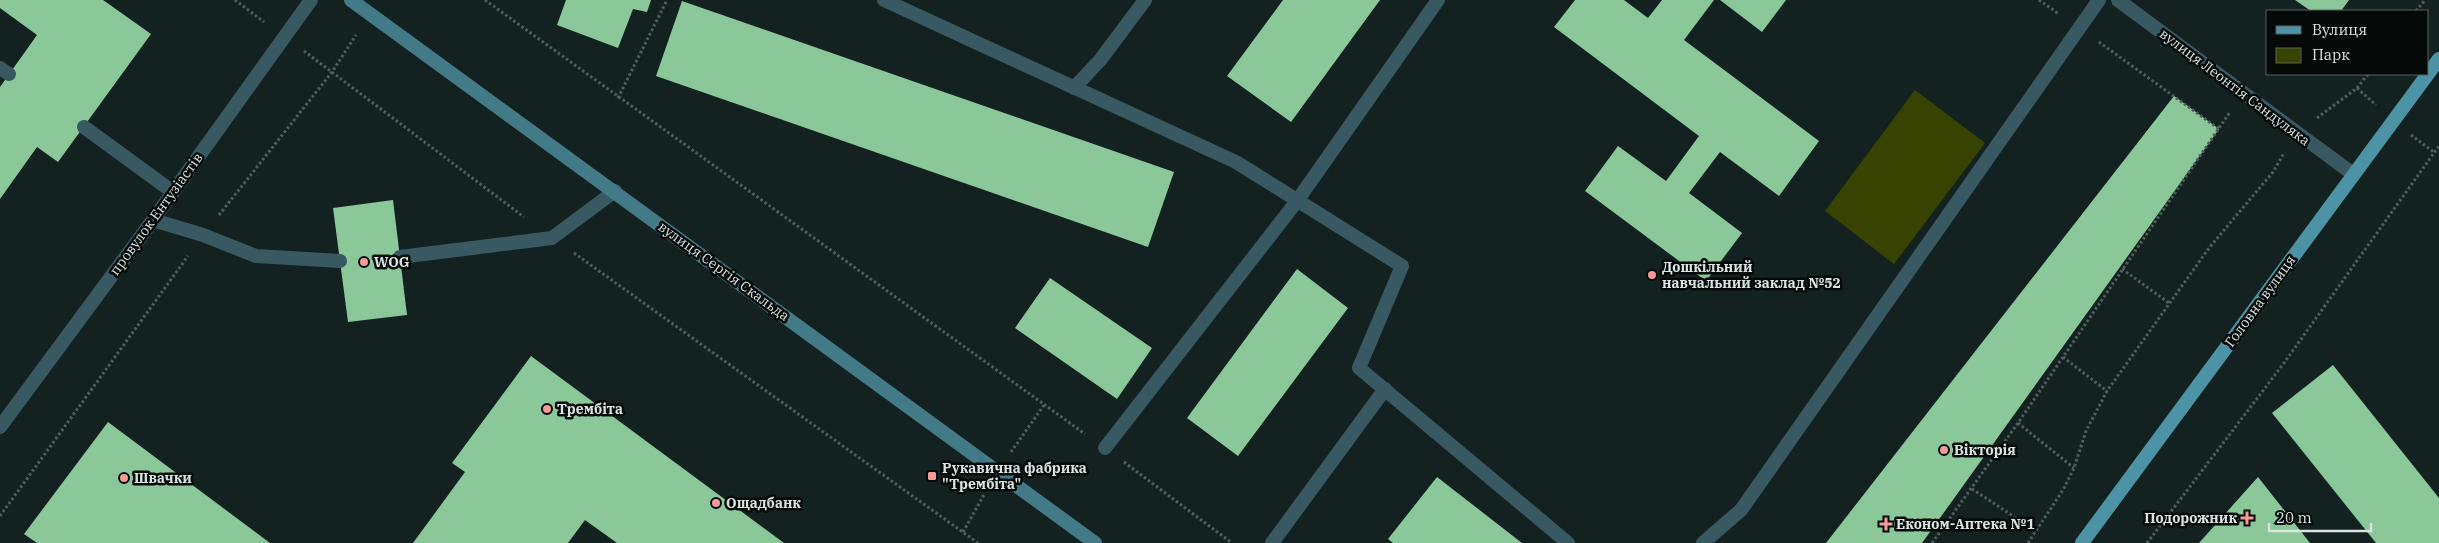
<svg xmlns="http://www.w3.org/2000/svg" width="2439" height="543" font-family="'IBM Plex Serif',serif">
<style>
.green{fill:#384301}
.building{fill:#8ac799}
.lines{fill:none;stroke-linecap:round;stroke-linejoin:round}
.path{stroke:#515e5c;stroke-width:3;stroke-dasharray:2.5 2.5;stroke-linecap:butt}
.service{stroke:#385962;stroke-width:14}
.minor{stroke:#385962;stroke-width:14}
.secondary{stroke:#437a88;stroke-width:14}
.primary{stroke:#4b93a5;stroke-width:14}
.poi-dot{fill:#f59b98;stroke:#050a09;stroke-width:2}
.labels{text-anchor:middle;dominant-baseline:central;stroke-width:5;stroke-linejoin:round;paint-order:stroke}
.street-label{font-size:14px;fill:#d9e3e1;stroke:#050a09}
.poi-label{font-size:14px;font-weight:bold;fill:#d9e3e1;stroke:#050a09;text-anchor:start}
</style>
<rect width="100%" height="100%" fill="#132220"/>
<!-- green -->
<path class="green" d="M1915 90 1985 143 1894 264 1825 211Z"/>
<!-- building -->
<path class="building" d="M0 0H103L151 34 58 162 37 147 0 199V87L37 35 0 8Z
M566 0H651L647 12 633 9 618 48 557 25Z
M1283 0H1380L1291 122 1227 76Z
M1575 0H1624L1648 18 1662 0H1714L1684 40 1819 141 1779 196 1720 152 1689 193 1742 233 1706 281 1585 191 1618 146 1666 181 1699 136 1554 27Z
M1720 0H1786L1762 32Z
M2295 0H2349L2341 11H2311Z
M682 1 1174 172 1148 247 656 76Z
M2174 96 2219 129 1922 543H1826Z
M393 200 407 315 348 322 333 208Z
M1297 269 1348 308 1238 456 1187 418Z
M1050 278 1152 348 1117 399 1015 328Z
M531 356 784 543H617L585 520 568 543H413L465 472 452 463Z
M2333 365 2439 498V543H2376L2272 413Z
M108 422 270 543H37L24 534Z
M1437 477 1522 543H1393L1388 539Z
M2258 477 2310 543H2199Z"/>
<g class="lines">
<!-- path -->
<path class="path" d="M235 0 264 22
M485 0 1085 434
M2039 0 2059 14
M2416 11 2425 0
M2099 42 2219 129
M304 51 524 217
M2357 88 2376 105
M618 98 667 0
M2317 118 2357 88 2368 74
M2411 135 2435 153
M219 215 332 72 356 35
M574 253 978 543
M2122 269 2169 303
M2063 357 2107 391
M2018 423 2074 468
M1011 452 1044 405
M1124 462 1232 543
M1972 489 2036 531
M0 516 188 256
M963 532 985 493
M1932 543 2018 423 2230 112
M2028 543 2063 490 2074 468 2086 431 2107 391 2209 248 2273 172 2284 153
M2147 543 2284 363 2439 146"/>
<!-- service -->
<path class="service" d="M884 0 1236 162 1402 266 1359 368 1568 543
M0 68 9 74
M1074 88 1101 59 1145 0
M84 127 173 192
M153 220 203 235 256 256 340 261
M400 257 552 238 615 191
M1105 448 1297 201 1438 0
M1272 543 1385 389
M1703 543 1741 510 2099 0"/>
<!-- minor -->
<path class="minor" d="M2118 0 2353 174
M0 427 153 220 311 0"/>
<!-- secondary -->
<path class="secondary" d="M351 0 1095 543"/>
<!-- primary -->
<path class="primary" d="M2082 543 2439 59"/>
</g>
<!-- markers -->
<g class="poi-dot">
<circle cx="364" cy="262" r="5"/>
<circle cx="1652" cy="275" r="5"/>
<circle cx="547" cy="409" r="5"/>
<circle cx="1944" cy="450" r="5"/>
<rect x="927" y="471" width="10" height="10" rx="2.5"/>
<circle cx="124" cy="478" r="5"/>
<circle cx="716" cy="503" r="5"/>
<path d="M2244.5 510.5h5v5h5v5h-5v5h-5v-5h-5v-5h5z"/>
<path d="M1883.5 516.5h5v5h5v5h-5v5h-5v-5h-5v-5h5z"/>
</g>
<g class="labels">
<!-- street labels -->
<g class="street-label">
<text transform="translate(2235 87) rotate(37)">вулиця Леонтія Сандуляка</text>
<text transform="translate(156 214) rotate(-54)">провулок Ентузіастів</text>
<text transform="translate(724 271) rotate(36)">вулиця Сергія Скальда</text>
<text transform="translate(2260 301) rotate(-54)">Головна вулиця</text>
</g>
<!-- poi labels -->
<g class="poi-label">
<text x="374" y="262">WOG</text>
<text x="1662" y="267">Дошкільний<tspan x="1662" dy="16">навчальний заклад №52</tspan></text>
<text x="557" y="409">Трембіта</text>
<text x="1954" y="450">Вікторія</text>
<text x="942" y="468">Рукавична фабрика<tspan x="942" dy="16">"Трембіта"</tspan></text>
<text x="134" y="478">Швачки</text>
<text x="726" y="503">Ощадбанк</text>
<text x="2237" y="518" text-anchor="end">Подорожник</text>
<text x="1896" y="524">Економ-Аптека №1</text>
</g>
</g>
<!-- legend -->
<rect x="2266" y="10" width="162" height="65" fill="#050a09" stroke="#5a615f"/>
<rect x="2276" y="26" width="25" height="8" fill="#4b93a5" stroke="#5a615f"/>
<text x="2312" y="35" font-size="15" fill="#d9e3e1">Вулиця</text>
<rect x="2276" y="48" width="25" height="15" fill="#384301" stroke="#5a615f"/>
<text x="2312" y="60" font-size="15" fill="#d9e3e1">Парк</text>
<!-- scale -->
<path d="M2269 523v8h102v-8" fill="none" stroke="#d9e3e1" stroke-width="2.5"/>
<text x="2276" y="523" font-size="15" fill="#d9e3e1" stroke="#050a09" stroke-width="4" paint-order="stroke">20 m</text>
</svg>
